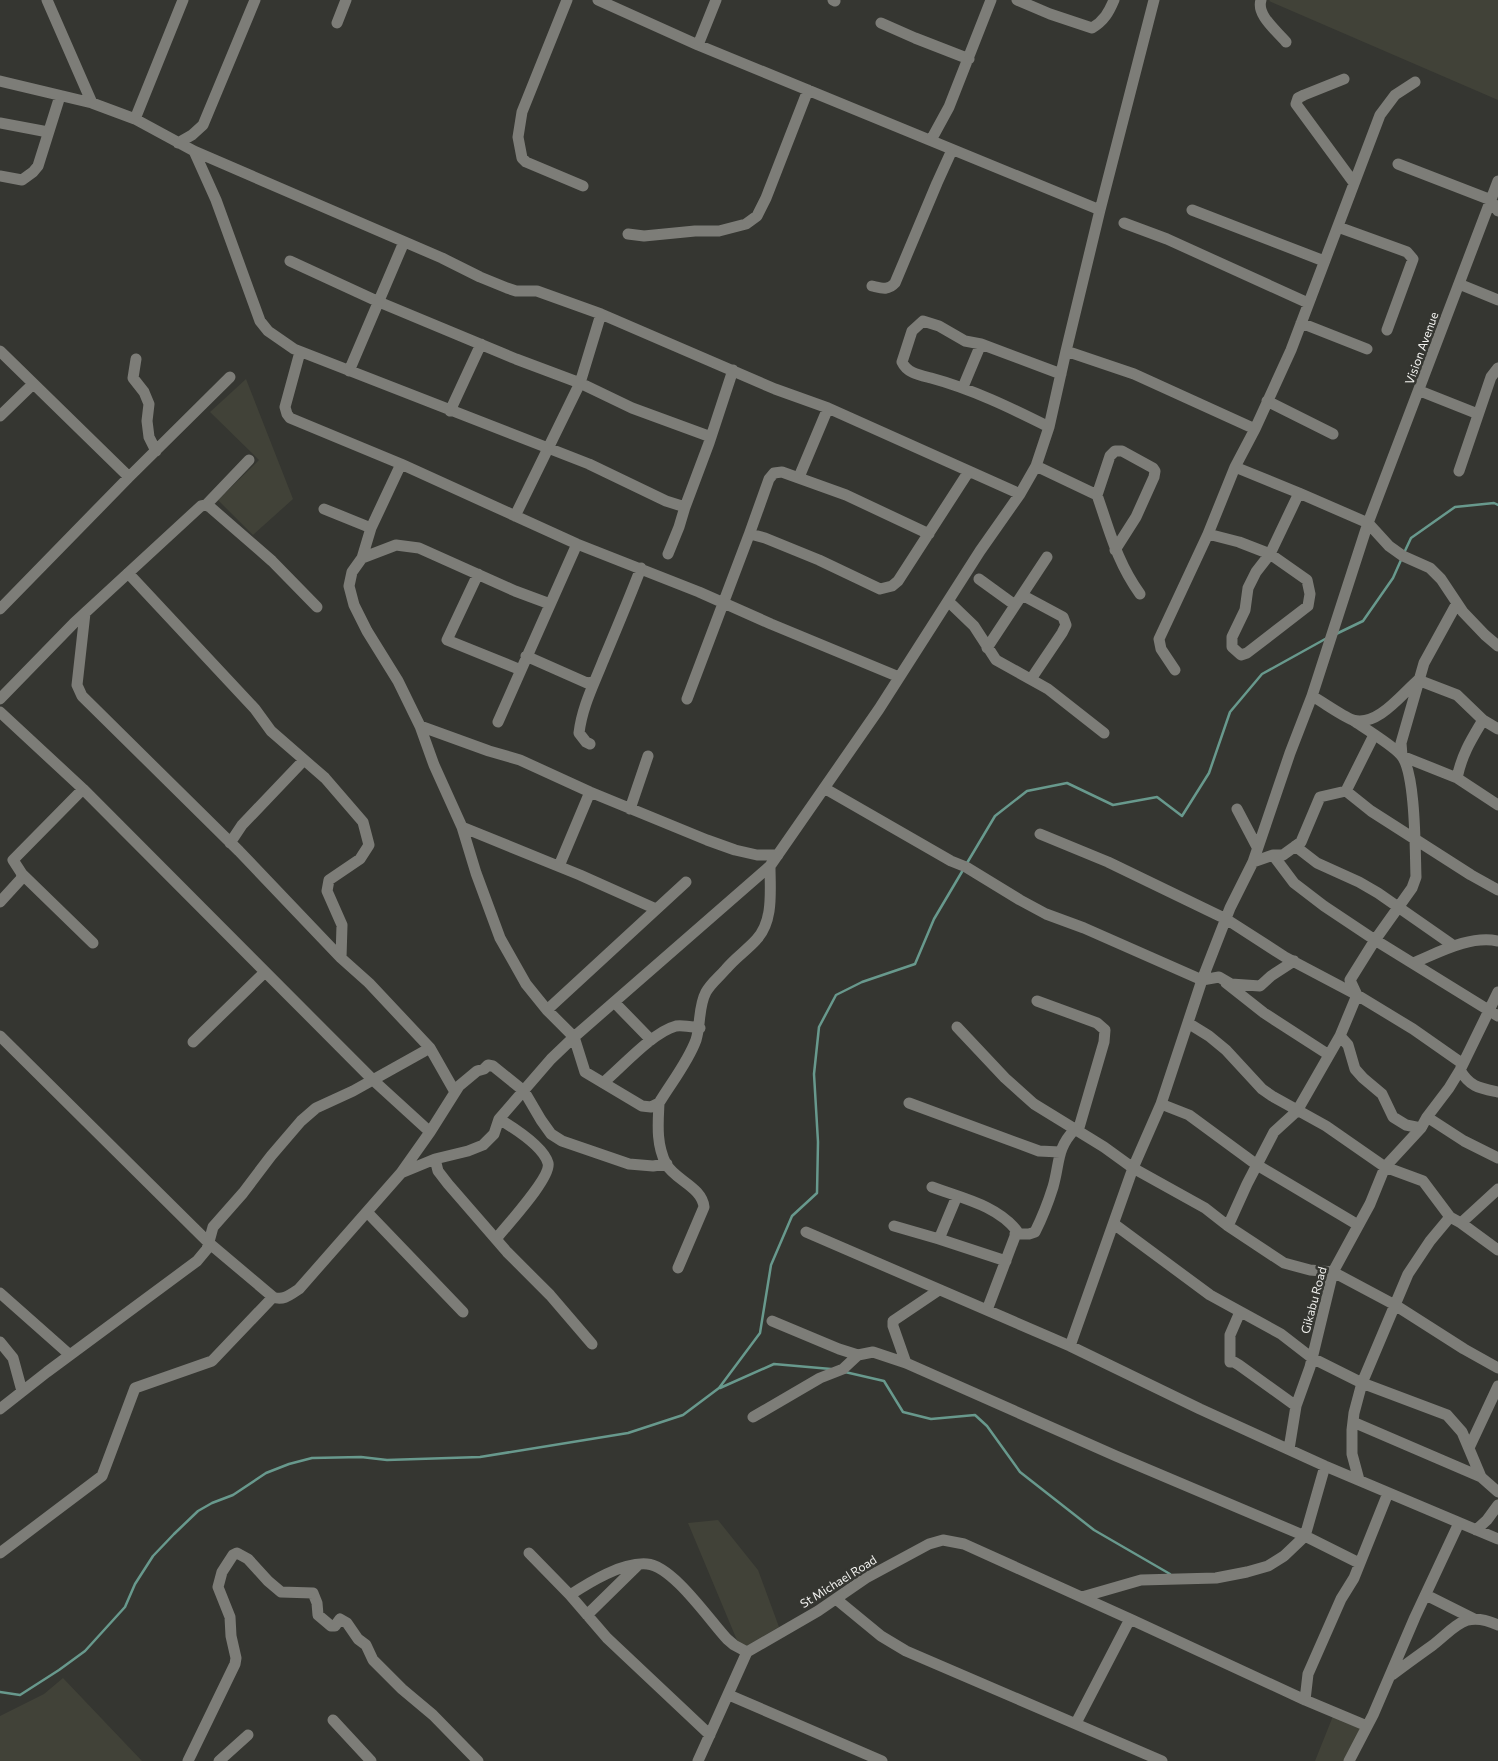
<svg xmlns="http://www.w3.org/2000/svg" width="1498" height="1761" font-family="Commissioner,sans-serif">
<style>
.built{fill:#414238}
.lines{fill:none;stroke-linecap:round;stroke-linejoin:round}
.stream{stroke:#68998d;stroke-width:2.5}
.minor{stroke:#7d7d78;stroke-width:11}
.labels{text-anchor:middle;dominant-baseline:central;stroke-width:5;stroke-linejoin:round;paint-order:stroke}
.street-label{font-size:12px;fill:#f1f1ee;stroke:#353631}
</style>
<rect width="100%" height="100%" fill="#353631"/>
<!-- built -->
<path class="built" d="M1270 0H1498V100L1269 1Z
M246 379 293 499 253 535 218 500 259 460 210 412Z
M718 1520 758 1570 779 1627 743 1648 739 1645 688 1523Z
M63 1678 142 1761H0V1716L44 1694Z
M1333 1716 1360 1727 1351 1761H1315Z"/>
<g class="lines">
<!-- stream -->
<path class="stream" d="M1404 553 1411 538 1455 507 1494 503 1498 505
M1336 634 1363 621 1393 578 1401 560
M967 863 995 816 1027 791 1067 783 1113 805 1157 797 1182 816 1209 773 1230 712 1262 674 1327 638
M845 1372 884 1381 903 1412 931 1419 975 1415 987 1426 1020 1472 1094 1530 1170 1574
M720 1388 774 1364 831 1369
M0 1692 20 1695 59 1670 85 1651 125 1607 135 1584 153 1556 174 1534 198 1511 212 1503 233 1495 266 1473 289 1464 312 1458 361 1457 387 1460 480 1457 628 1433 683 1415 719 1388 760 1333 771 1265 792 1216 817 1193 818 1142 814 1074 819 1027 836 995 862 982 915 964 934 919 963 870"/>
<!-- minor -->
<path class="minor" d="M47 0 92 103
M567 0 522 112 518 137 522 158 526 162 583 186
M598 0 698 45 1100 210
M833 0 835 1
M1017 0 1050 14 1092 28C1104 21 1109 12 1114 0
M1154 0 1100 210 1066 351 1134 374 1255 429 1235 467 1299 493 1368 523 1389 546 1403 556 1430 568 1441 579 1463 612 1485 635 1498 646
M1261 0C1256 15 1277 31 1286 42
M337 23 346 0
M881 23 915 38 969 59
M698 45 716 0
M1344 79 1304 95 1298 98 1296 104 1354 183
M0 81 92 103 135 119 194 151 442 258 480 277 507 288 516 291H537L601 314 775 389 828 408 1020 494
M135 119 183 0
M0 123 48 132
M931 140 949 107 991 0
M178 143 192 135 203 125 255 0
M194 151 216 200 260 321 268 331 294 349 589 464 666 501 685 507 679 527 668 554
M1398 164 1491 200 1498 211
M0 176 22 180 33 172 38 166 60 96
M1192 210 1324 261
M1124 223 1167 239 1308 303
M1338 227 1407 252 1413 259 1387 330
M628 234 644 236 695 231H719L746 224 757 216 766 198 808 90
M290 261 379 302 516 359 580 383 601 314
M1459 284 1498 300
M872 286C881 288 888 291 895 283L937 183 952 150
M1301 323 1367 349
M0 351 129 477
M300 352 285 407 287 414 290 418 401 464 577 544 699 592 771 624 899 677
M136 359 133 378 144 392 149 404 147 421 149 437 156 451
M349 371 404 242
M963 387 981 344
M1420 391 1478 414
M1267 401 1333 434
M450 411 481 344
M0 416 33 384
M1049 427C1011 408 972 389 931 378 919 375 907 373 902 362L912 331 923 321 939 326 965 341 981 344 1061 374
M1255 429 1291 350 1380 115 1395 95 1415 82
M401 464 371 528 362 558 352 572 349 586 354 605 367 631 398 681 420 726 434 765 462 827 476 873 500 938 526 984 547 1010 574 1037 585 1072 642 1106 651 1107 659 1103C671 1083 688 1062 696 1040 701 1024 698 1007 706 992 711 983 719 977 726 969 735 958 747 950 756 940 774 921 770 891 770 866
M1036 466 1097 495C1110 532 1117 562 1140 594
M1459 471 1491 377 1498 368
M799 477 828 408
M1097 495 1110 456 1115 451H1122L1153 468 1155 471 1154 477 1136 517 1115 550
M206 505 249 460
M685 507 709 443 733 370
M324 509 371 528
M515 516 580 383 632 408 711 437
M1208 534 1235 467
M749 535 769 479 774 473 782 472 846 495 929 534
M362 558 396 545 419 548 515 591 550 604
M128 573 255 709 271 731 325 778 363 822 369 845 360 859 329 880 327 891 342 925 341 958
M478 574 447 640 521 670 577 544
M979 579 1015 605
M1022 595 1063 617 1066 625 1062 633 1031 679
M948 601 974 626 996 660 1048 689 1104 733
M0 609 129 477 230 377
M85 613 77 685 82 696 239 851 341 958 369 983 430 1048 455 1092
M987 648 1047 557
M526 656 587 683 593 682
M1175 670 1161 649 1159 639 1208 534 1239 542 1270 554 1307 580 1310 594 1308 606 1247 653 1241 655 1232 647V637L1245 610 1248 588 1256 572 1270 554 1299 493
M1312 696 1368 523 1498 181
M0 699 74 623 201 506 206 505 210 507 272 561 317 607
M687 699 749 535H754L765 538 819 560 880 589 892 586 898 581 969 471
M0 712 83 789 373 1080 430 1132
M1483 720C1471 740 1462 754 1457 778L1498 805
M1354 721C1366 729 1392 745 1401 755 1416 772 1415 853 1416 877L1412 888 1375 940 1350 980 1357 995 1340 1036 1348 1045 1355 1069 1363 1078 1382 1094 1393 1117 1406 1125 1421 1128
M498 722 521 670
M420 726 489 751 520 760 590 792 707 840 735 850 757 855H778
M590 744 586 742 579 733C582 707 594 684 603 661 616 630 629 599 641 568
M1457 778 1402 756 1401 743 1424 663 1457 603
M824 788 951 861 966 867 1020 900 1046 914 1084 928 1202 980 1161 1104 1133 1168 1070 1346 1200 1409 1325 1466 1498 1539
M1346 791 1371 811 1471 875 1498 890
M630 809 648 756
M1237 809 1257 847
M462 827 580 875 656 909
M1040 834 1108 862 1226 919 1285 957 1357 995 1413 1029 1463 1064
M230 843 242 825 304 760
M1295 846 1317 863 1359 882 1378 893 1454 946
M1273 855H1283L1301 842 1320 797 1346 791 1374 735
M1253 862 1273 855 1294 883 1324 906 1375 940 1498 1016
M559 866 590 792
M22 874 93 943
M0 902 21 879 22 874 13 860 83 789
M1294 961 1271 976 1260 986 1231 984 1219 977 1202 980 1230 908 1253 862 1290 753 1312 696C1323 702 1342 716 1353 720 1377 727 1401 695 1418 680L1457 695 1483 720 1498 729
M1413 963C1438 953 1469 935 1498 941
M1226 983 1264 1013 1329 1055
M1498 992 1460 1070 1449 1088 1427 1117 1464 1141 1498 1158
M1037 1001 1097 1023 1105 1030 1104 1042 1078 1131
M615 1003 651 1040
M547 1010 686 882
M1188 1023 1209 1036 1226 1050 1262 1089 1272 1096 1326 1126 1385 1167 1423 1181 1450 1217 1461 1223 1498 1189
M957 1027 1005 1078 1034 1104 1104 1147 1133 1168 1205 1208 1228 1226 1284 1263 1310 1270 1333 1272 1395 1305 1464 1349 1498 1368
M0 1036 209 1243 273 1297C283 1301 290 1295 299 1289L401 1173 435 1159 468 1151 483 1145 494 1134 499 1119 551 1059 574 1037 770 866 879 709 980 551 1020 494 1036 466 1049 427 1066 351
M193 1042 265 972
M1460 1070C1470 1087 1479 1088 1498 1092
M603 1083C622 1067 653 1032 676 1026 683 1025 693 1027 700 1028
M659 1103C658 1124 656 1144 666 1164 675 1180 702 1187 704 1207L678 1268
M909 1103 1039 1151 1060 1152
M1161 1104 1189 1115 1257 1165 1358 1225
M435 1159 438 1171 448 1184 507 1252 550 1295 592 1344
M401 1173 430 1132 459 1086 477 1071 484 1069 488 1065 493 1066 524 1091 541 1120 551 1134 562 1141 629 1164 653 1166 667 1164
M932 1187C961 1198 997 1205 1017 1231L987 1310
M957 1196 939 1239 1006 1261
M367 1212 463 1312
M1461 1223 1498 1250
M1114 1224 1210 1295 1281 1334 1312 1358 1362 1383 1447 1415 1462 1432 1481 1477 1498 1492
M894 1226 939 1239
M1228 1226 1247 1184 1274 1132 1297 1111 1340 1036
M806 1232 1070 1346
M1015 1234H1029L1035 1232C1042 1218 1048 1203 1053 1187 1060 1163 1056 1149 1075 1129
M496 1239C506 1226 552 1177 548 1163 543 1146 514 1128 499 1119
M0 1293 70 1355
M1240 1312 1230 1335V1362H1234L1239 1365 1296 1406
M772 1321 839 1349 858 1355
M0 1342 13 1358 22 1391
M906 1363 893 1326V1321L939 1290
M0 1409 47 1372 197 1261 207 1249 213 1227 243 1193 271 1156 301 1121 316 1108 353 1091 430 1048
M753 1417 820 1378 843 1369 858 1355 873 1352 906 1363 1116 1456 1305 1536 1359 1563
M1353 1422 1481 1477
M1469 1448 1498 1386
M1289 1449 1296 1406 1310 1367 1333 1272 1370 1204 1385 1167 1421 1128 1427 1117
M1359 1480 1352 1454V1430L1354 1413 1362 1383 1408 1274 1430 1241 1450 1217
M1476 1530 1487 1520 1498 1505
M0 1553 102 1476 135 1388 212 1361 273 1297
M529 1553 570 1595 607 1638 710 1735
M570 1595C590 1582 622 1562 647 1564 673 1566 710 1621 727 1639L734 1645 747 1652
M1426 1595 1474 1619
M1082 1597 1141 1580 1216 1578 1247 1572 1268 1566 1284 1556 1305 1536 1325 1466
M836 1599 881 1636 906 1651 1162 1761
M587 1615 638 1565
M1392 1675C1405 1665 1419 1655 1433 1645 1457 1626 1465 1610 1498 1625
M729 1695 882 1761
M1305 1700 1308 1674 1341 1599 1354 1578 1388 1493
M333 1720 371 1761
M1076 1723 1130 1619 1305 1700 1367 1726
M188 1761 235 1664 236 1658 231 1636 230 1617 218 1587 222 1572 233 1555 237 1553 248 1559 268 1581 281 1592 313 1593 317 1603 318 1615 331 1626H335L340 1619 347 1623 358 1639 366 1645 373 1660 402 1689 433 1715 478 1761
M219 1761 248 1735
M698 1761 747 1652 818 1611 866 1578 929 1544 943 1540 964 1544 1130 1619
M1349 1761 1373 1715 1415 1617 1459 1523"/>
</g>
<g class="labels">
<!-- street labels -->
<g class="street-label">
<text transform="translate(1421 348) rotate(-70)">Vision Avenue</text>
<text transform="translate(1313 1300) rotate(-75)">Gikabu Road</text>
<text transform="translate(838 1581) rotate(-32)">St Michael Road</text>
</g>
</g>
</svg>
